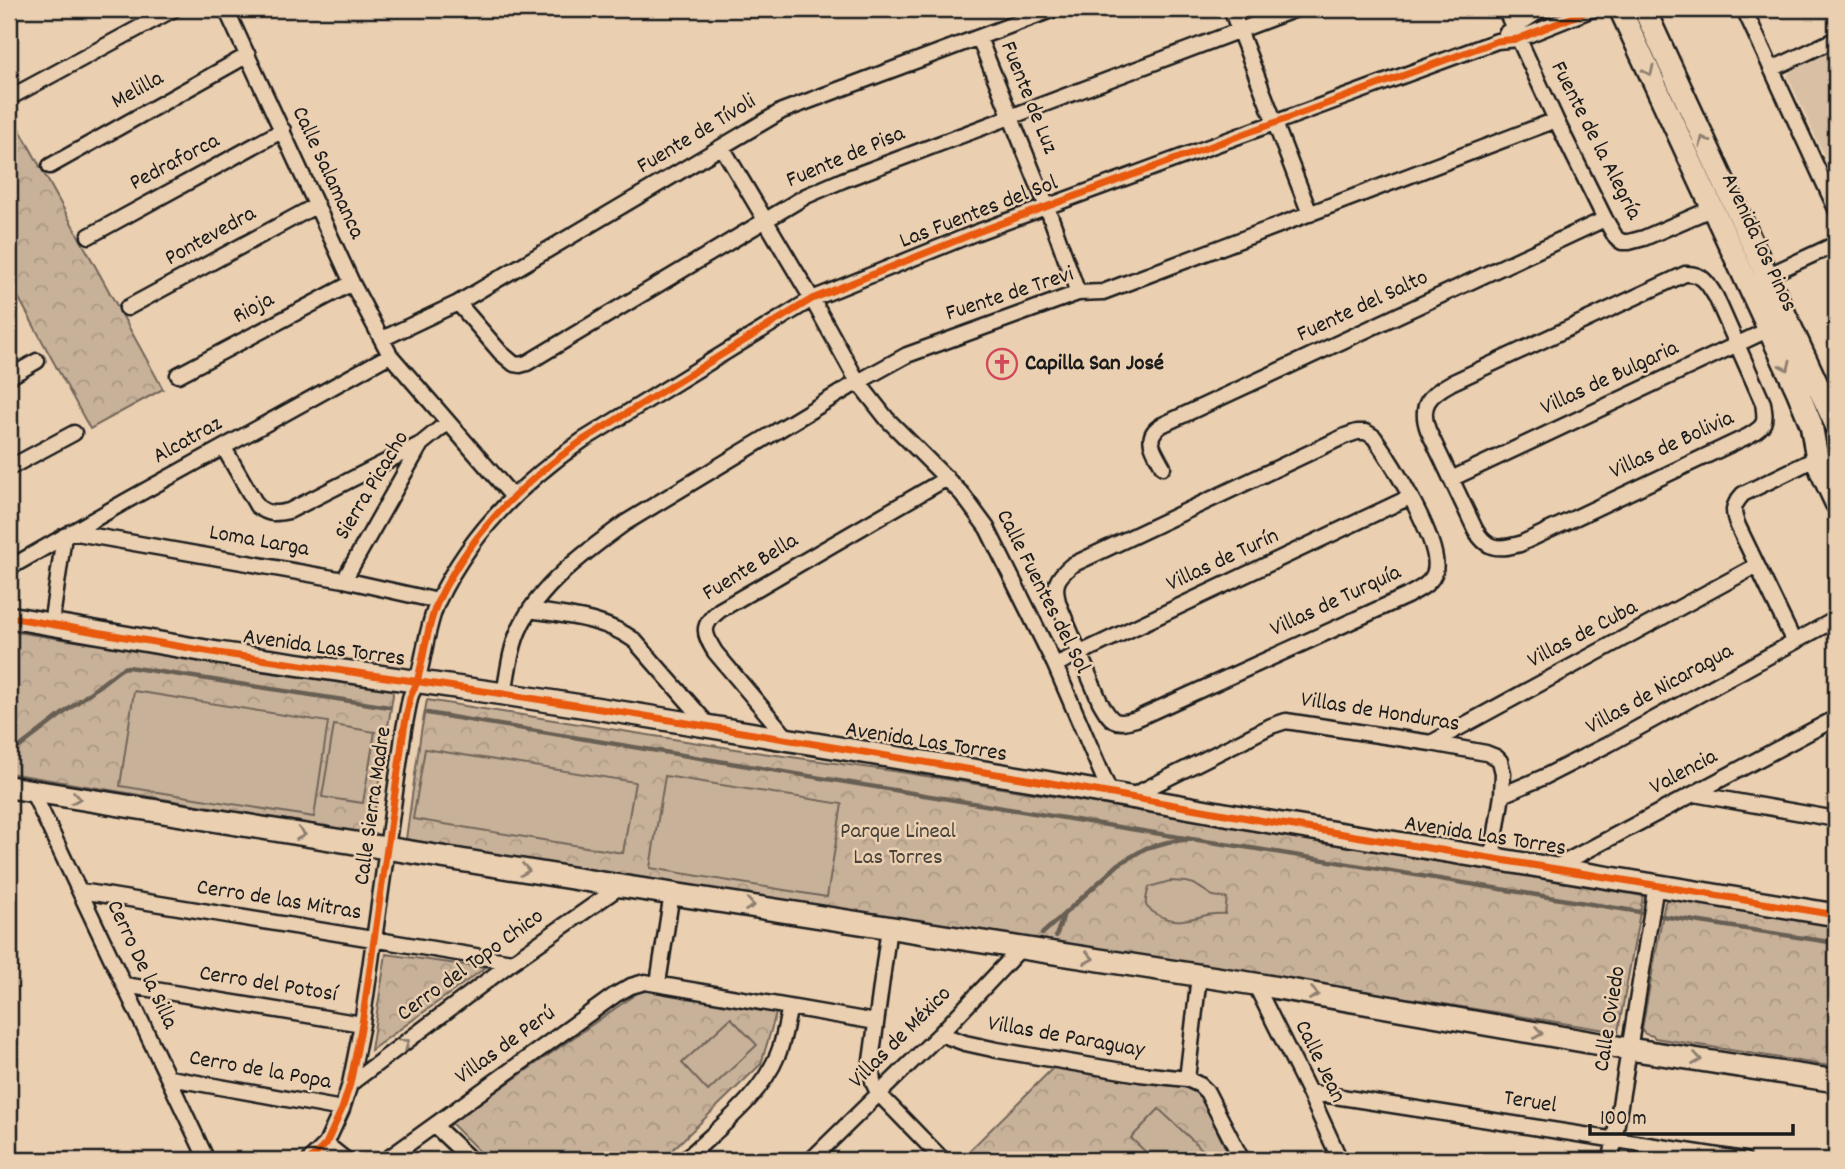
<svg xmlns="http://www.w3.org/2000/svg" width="1845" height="1169" font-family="Dekko,sans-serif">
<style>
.built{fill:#d9c0a5}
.park{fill:url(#park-crowns);stroke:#72665a;stroke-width:2}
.garden{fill:#c8b199;stroke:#72665a;stroke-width:2}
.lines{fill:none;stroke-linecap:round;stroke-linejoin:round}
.stream{stroke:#685e53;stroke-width:4.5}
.street-casing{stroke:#1c1c1c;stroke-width:19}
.secondary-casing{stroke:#1c1c1c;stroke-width:26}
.street{stroke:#eacfb1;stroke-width:14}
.secondary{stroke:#eacfb1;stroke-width:21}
.cycleway-casing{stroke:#eacfb1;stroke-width:11}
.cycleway{stroke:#e8590c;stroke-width:7}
.oneway{stroke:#8d7e6e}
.labels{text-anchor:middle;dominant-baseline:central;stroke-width:5;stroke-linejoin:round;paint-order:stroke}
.street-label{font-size:23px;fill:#1c1c1c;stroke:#eacfb1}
.poi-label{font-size:23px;font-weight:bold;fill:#1c1c1c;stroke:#eacfb1;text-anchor:start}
.park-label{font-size:23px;fill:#47413b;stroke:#eacfb1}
</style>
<defs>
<pattern id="park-crowns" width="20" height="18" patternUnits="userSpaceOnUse" patternTransform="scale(1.75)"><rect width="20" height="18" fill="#c8b199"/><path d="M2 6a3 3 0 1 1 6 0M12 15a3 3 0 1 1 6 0" fill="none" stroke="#ab9883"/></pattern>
</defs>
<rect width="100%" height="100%" fill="#eacfb1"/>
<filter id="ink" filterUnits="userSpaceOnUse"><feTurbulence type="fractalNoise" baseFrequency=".0143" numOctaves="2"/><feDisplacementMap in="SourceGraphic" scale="14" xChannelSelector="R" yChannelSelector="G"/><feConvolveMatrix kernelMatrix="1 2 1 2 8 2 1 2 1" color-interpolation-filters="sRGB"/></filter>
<g filter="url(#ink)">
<!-- built -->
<path class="built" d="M1836 49V181L1788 76 1790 71Z"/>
<!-- park -->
<path class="park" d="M9 110 163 389 90 429 9 280Z
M9 631 392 689 393 695 371 834 9 773Z
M427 700 755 752 900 772 1057 797 1643 896 1618 1032 1227 969 610 874 406 839 421 732Z
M1669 898 1836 926V1067L1655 1038 1653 1036 1645 1034 1642 1029 1665 902Z
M386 954 485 968 371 1050Z
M643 989 777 1010 761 1064 662 1160H488L451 1123Z
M1056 1065 1197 1088 1231 1160H960Z"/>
<!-- garden -->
<path class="garden" d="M134 691 328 722 314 817 120 786Z
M334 725 375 732 363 803 322 797Z
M425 749 635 782 623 853 413 819Z
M665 776 842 804 827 897 650 868Z
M1170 881 1186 882 1194 884 1213 896 1227 898 1225 914C1197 911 1182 931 1153 912 1151 910 1146 908 1146 904 1145 900 1148 891 1149 887Z
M731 1018 757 1045 708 1091 682 1063Z
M1159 1109 1207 1154 1201 1160H1154L1131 1138Z"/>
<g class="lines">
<!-- stream -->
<path class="stream" d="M427 713 1191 839
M9 755 117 672 123 668 128 667 389 707
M1662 916 1836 943
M1042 934 1119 864 1146 848 1168 842 1191 839 1251 848 1640 912
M1056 936 1063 917"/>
<!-- street casing -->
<g class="street-casing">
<path id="street" d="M226 9 352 283 390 355 513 497
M1231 9 1310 214
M1505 9 1556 120 1605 219 1616 238 1622 242H1629L1644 238 1713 208
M1744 9 1836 209
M1506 33 1542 9
M979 38 1047 207 1078 293
M1772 69 1836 39
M9 98 174 9
M722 147 812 299 858 382 887 419 962 494 987 528 1055 665 1111 795
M50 166 248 55
M89 236 283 130
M1685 274C1702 273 1707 282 1716 297L1763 403C1766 422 1766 426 1748 436L1520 544C1499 550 1486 550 1475 529L1428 430C1419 405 1429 395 1451 383Z
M1760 279 1836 244
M458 303 501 353 514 364 520 365 527 363 806 196 843 180 1296 9
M127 308 317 205
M382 339 458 303 782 111 1054 9
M178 375 352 283
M9 377 37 361
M1357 432H1366L1374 437C1391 461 1442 543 1435 571 1432 584 1417 590 1407 596L1136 719C1114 726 1111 721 1100 702L1059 605C1053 585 1056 578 1072 565L1345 436Z
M224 448 257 506C269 515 275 514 289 511L421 444
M1163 467C1155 451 1142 437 1162 425L1605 219
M9 468 74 433
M1451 479 1776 326
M71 532 344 580 438 601
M9 568 128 500 390 355
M344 580 421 444 448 422
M530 610C567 616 603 618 634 640L711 728
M51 625 64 536
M1794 642 1738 526C1732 511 1732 506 1743 494L1817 458
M1055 665 1410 497
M504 694C508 673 510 650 519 630 537 587 588 550 625 523L858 382 907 355 1078 293 1103 292 1556 120
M789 740 715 652C703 633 701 625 720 610L947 478
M1431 743 1756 566
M32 791 207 1160
M1694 794 1836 819
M1502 795 1544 777 1609 744 1836 619
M1130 797 1271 726 1286 721 1431 743 1486 753 1496 757 1500 761 1503 773 1502 795 1492 858
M1554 868 1836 718
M81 891 512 962
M889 927 871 1061 873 1082 878 1093 943 1160
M658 983 672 893
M1255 984 1309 1092 1340 1160
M125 985 362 1024
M940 1034 965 1043 997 1050 1140 1074 1187 1079 1200 1085 1207 1092 1242 1160
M170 1078 342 1109
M1187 1079 1199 976
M350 1084 512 962 621 886
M1309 1092 1744 1160
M435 1126 471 1160
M326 1144 346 1160
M310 1160 326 1144 342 1109 350 1084 362 1024 404 729C406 719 408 708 410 698 412 691 417 685 418 678 425 652 427 626 438 601 469 535 524 481 583 440L812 299 975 233 1497 41 1518 39 1593 9
M386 1160 615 995 631 986 645 982 876 1022
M685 1160C718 1128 760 1098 778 1054 784 1040 786 1022 790 1007
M811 1160 940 1034 1022 947
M1611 1160 1656 885"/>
</g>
<!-- secondary casing -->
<g class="secondary-casing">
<path id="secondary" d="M1620 9 1797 390 1811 424 1817 458 1821 471 1836 503
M1644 9 1836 425
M9 617 218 653 504 694 639 715 1045 782 1270 822 1836 915
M9 787 621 886 1255 984 1629 1049 1836 1081"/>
</g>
<!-- street -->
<use href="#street" class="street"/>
<!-- secondary -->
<use href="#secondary" class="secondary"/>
<!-- cycleway casing -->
<g class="cycleway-casing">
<path id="cycleway" d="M9 617 218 653 504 694 639 715 1045 782 1270 822 1836 915
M310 1160 326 1144 342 1109 350 1084 362 1024 404 729C406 719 408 708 410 698 412 691 417 685 418 678 425 652 427 626 438 601 469 535 524 481 583 440L812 299 975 233 1497 41 1518 39 1593 9"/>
</g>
<!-- cycleway -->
<use href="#cycleway" class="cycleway"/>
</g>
<!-- one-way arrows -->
<defs><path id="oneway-chevron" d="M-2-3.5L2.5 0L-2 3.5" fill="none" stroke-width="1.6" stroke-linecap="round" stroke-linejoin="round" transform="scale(1.75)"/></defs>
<g class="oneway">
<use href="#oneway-chevron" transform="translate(1649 71) rotate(65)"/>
<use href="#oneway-chevron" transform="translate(1704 141) rotate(-115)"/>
<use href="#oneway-chevron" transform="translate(1786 366) rotate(65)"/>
<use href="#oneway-chevron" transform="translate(76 798) rotate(9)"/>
<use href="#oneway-chevron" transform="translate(301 834) rotate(9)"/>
<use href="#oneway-chevron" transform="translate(525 870) rotate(9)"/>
<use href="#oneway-chevron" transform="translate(750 905) rotate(9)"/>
<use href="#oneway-chevron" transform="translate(1089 958) rotate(9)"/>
<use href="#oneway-chevron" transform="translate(1314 994) rotate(10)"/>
<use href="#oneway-chevron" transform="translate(1538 1033) rotate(10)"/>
<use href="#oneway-chevron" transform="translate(405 1043) rotate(-37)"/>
<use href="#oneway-chevron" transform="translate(1697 1059) rotate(9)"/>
</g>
</g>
<!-- icons -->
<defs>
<g id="church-ring" transform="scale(1.575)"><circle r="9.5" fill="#eacfb1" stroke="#d1495b" stroke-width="1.5"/><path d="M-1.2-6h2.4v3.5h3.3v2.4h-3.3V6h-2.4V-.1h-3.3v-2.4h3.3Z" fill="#d1495b"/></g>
</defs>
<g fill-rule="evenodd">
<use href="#church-ring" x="1002" y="364"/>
</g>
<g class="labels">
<!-- street labels -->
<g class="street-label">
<text transform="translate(138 91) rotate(-29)">Melilla</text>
<text transform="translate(1028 98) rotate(68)">Fuente de Luz</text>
<text transform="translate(697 135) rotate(-31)">Fuente de Tívoli</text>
<text transform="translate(1595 141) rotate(63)">Fuente de la Alegría</text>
<text transform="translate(846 158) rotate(-23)">Fuente de Pisa</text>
<text transform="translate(175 163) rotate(-28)">Pedraforca</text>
<text transform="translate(327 173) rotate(65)">Calle Salamanca</text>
<text transform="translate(979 213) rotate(-21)">Las Fuentes del Sol</text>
<text transform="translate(211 237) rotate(-29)">Pontevedra</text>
<text transform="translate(1758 243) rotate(65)">Avenida los Pinos</text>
<text transform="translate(1010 295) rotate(-18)">Fuente de Trevi</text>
<text transform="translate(1363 307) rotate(-25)">Fuente del Salto</text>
<text transform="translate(254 309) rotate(-28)">Rioja</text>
<text transform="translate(1610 379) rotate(-25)">Villas de Bulgaria</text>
<text transform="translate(188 441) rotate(-29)">Alcatraz</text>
<text transform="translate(1672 446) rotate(-25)">Villas de Bolivia</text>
<text transform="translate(373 486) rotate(-59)">Sierra Picacho</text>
<text transform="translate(259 542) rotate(10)">Loma Larga</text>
<text transform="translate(1223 561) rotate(-25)">Villas de Turín</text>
<text transform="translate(751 568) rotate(-32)">Fuente Bella</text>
<text transform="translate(1042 592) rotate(63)">Calle Fuentes del Sol</text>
<text transform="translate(1336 602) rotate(-25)">Villas de Turquía</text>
<text transform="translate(1583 635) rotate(-28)">Villas de Cuba</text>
<text transform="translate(324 649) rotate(8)">Avenida Las Torres</text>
<text transform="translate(1660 690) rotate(-29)">Villas de Nicaragua</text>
<text transform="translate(1380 713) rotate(9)">Villas de Honduras</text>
<text transform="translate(926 743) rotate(9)">Avenida Las Torres</text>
<text transform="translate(1684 773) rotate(-28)">Valencia</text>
<text transform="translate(374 806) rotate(-82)">Calle Sierra Madre</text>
<text transform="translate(1485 837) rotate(9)">Avenida Las Torres</text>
<text transform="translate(279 901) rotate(9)">Cerro de las Mitras</text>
<text transform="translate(141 965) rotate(65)">Cerro De la Silla</text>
<text transform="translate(471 966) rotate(-36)">Cerro del Topo Chico</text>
<text transform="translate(268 985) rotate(9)">Cerro del Potosí</text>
<text transform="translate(1611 1019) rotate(-81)">Calle Oviedo</text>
<text transform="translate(901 1038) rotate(-45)">Villas de México</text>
<text transform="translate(1066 1038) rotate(10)">Villas de Paraguay</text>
<text transform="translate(506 1046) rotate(-36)">Villas de Perú</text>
<text transform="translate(1319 1062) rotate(64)">Calle Jean</text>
<text transform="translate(260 1071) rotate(10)">Cerro de la Popa</text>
<text transform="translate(1530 1103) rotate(9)">Teruel</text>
</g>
<!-- poi labels -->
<g class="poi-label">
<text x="1025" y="364">Capilla San José</text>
</g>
<!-- park labels -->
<g class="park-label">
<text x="898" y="832">Parque Lineal<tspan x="898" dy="26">Las Torres</tspan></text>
</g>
</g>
<!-- margin -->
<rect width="1845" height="1169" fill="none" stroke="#eacfb1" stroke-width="35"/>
<rect x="18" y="18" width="1810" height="1134" fill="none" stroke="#1c1c1c" stroke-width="2.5" filter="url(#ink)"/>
<!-- scale -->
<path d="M1590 1124v10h203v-10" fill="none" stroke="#1c1c1c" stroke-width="3.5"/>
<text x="1600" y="1124" font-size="21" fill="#1c1c1c" stroke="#eacfb1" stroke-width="5" paint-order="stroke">100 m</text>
</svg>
